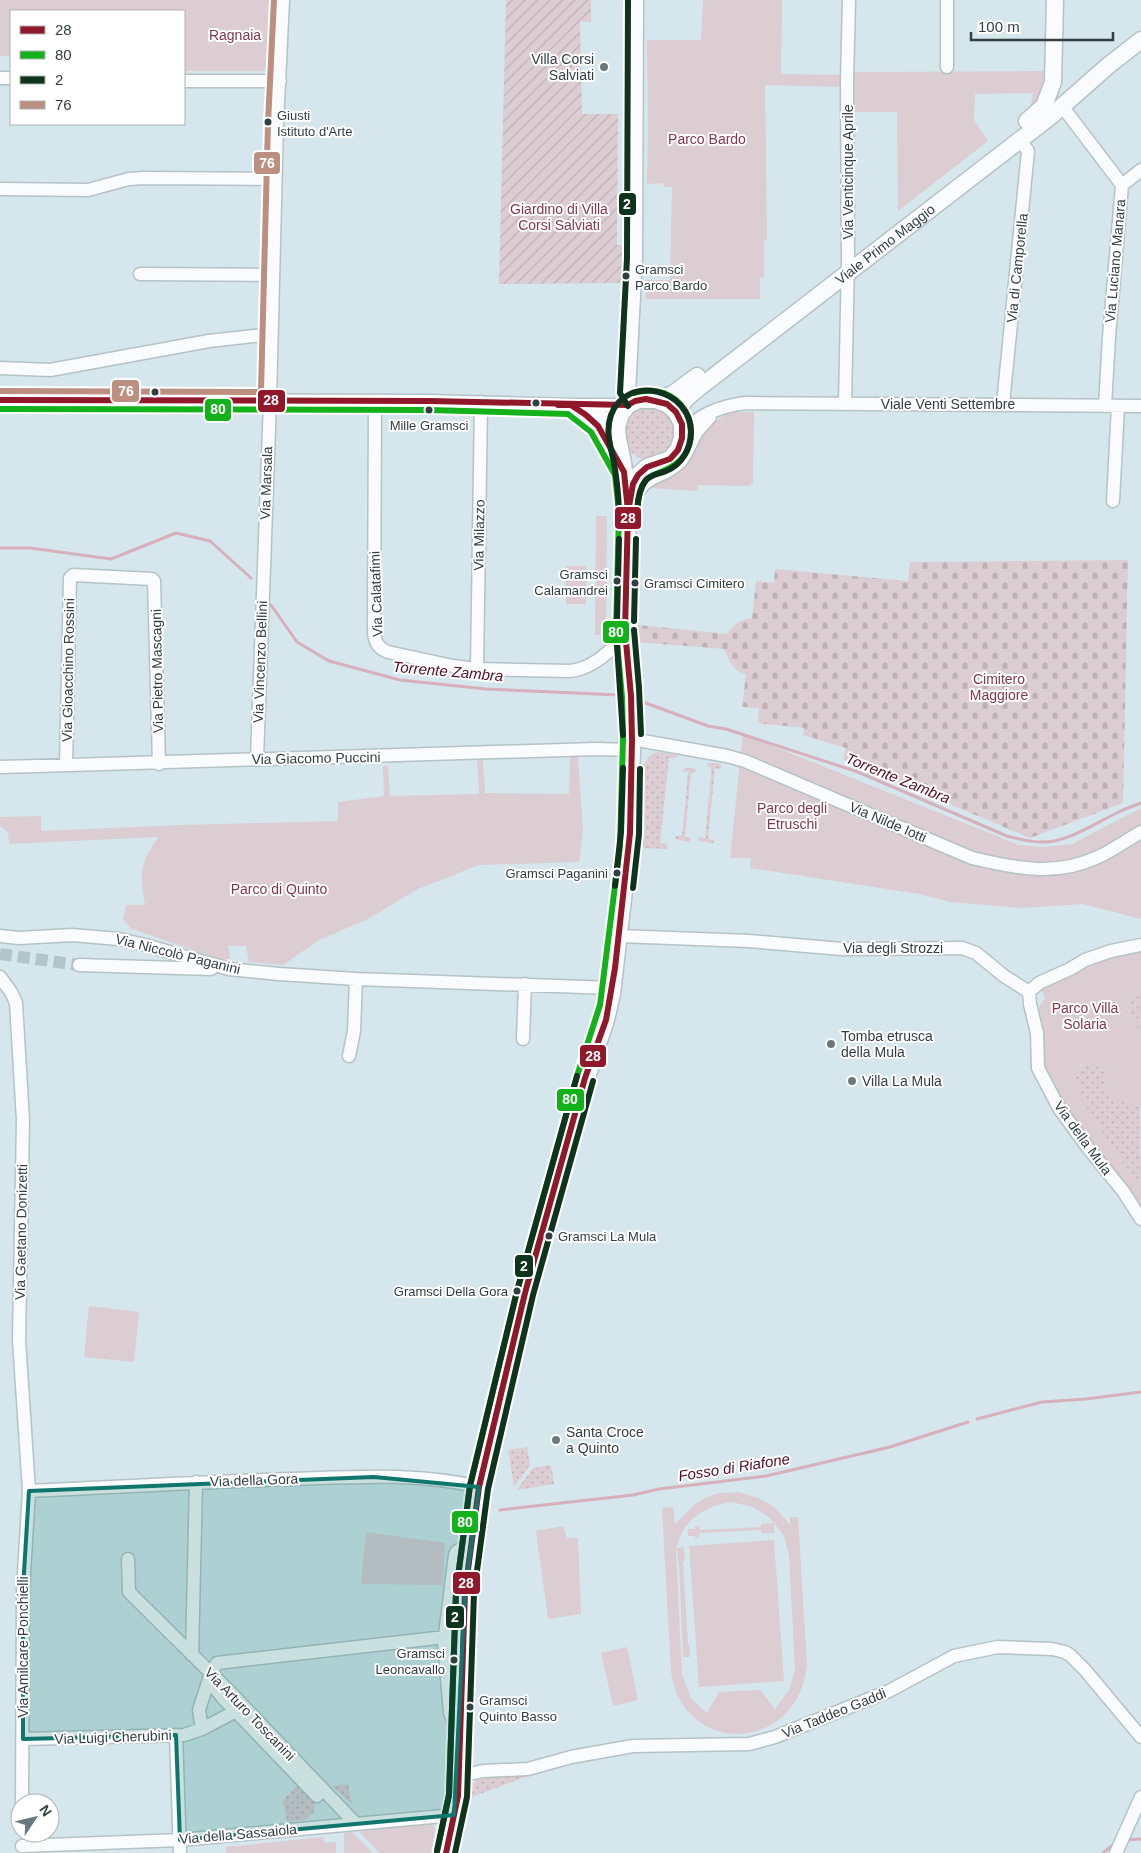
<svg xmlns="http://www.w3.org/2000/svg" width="1141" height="1853" font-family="Helvetica,sans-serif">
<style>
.grass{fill:url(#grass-dots)}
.cemetery{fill:url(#cemetery-stones)}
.park{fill:#dccdd3;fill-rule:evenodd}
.garden{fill:url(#garden-furrows)}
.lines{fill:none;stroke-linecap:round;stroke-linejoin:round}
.stream{stroke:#d6b0ba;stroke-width:3}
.minor-tunnel{stroke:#b4c5ca;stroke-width:12;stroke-dasharray:12 6;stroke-linecap:butt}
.minor-casing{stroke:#b5c2c6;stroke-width:15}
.major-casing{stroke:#b5c2c6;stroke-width:19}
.minor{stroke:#f9fbfc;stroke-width:12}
.major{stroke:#f9fbfc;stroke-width:16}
.bus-1-casing{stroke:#fff;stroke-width:10}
.bus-2-casing{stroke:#fff;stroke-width:10}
.bus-3-casing{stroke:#fff;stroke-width:10}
.bus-4-casing{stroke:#fff;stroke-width:10}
.bus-1{stroke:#91172a;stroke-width:6}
.bus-2{stroke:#14b21a;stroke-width:6}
.bus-3{stroke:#10331d;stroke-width:6}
.bus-4{stroke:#bc8f80;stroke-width:6}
.marked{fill:#0f766e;fill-opacity:0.2;stroke:#0f766e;stroke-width:4;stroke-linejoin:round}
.poi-dot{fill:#6a797e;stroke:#fff;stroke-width:2}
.bus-dot{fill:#313e42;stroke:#fff;stroke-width:2}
.labels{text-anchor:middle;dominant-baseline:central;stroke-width:4;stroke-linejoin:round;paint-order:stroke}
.bus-label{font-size:13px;fill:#313e42;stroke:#fff;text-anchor:start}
.park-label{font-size:14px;fill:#82364a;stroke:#fff}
.poi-label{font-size:14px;fill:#313e42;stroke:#fff;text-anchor:start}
.street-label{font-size:14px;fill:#313e42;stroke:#fff}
.water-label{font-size:15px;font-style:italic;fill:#550a25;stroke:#fff}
.line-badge{stroke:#fff;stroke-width:2}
.badge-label{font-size:14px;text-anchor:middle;font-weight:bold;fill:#fff}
</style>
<defs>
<pattern id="grass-dots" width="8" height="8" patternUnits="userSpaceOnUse" patternTransform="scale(1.25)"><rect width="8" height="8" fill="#dccdd3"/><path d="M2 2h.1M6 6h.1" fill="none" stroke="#bdb1b6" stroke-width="1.8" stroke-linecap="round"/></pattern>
<pattern id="cemetery-stones" width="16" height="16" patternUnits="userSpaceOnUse" patternTransform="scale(1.25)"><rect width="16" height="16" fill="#dccdd3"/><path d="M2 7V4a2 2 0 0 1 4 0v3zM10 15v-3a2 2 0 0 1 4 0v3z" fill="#bdb1b6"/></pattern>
<pattern id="garden-furrows" width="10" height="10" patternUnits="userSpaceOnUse" patternTransform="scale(1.25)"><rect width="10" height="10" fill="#dccdd3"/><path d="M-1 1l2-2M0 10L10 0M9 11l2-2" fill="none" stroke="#bdb1b6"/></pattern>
</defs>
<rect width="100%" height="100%" fill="#d5e7ec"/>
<!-- grass -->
<path class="grass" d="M623 433a27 27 0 1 1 54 0a27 27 0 1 1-54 0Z
M657 752 677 755 676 758H669L660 843 667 844V849L643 848V766L650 755Z
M708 763H718L721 766V769L715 768 708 839 715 840 713 843 698 841 699 837 705 838 711 774V767L706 766Z
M685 768H694L697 771 691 773 685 837 691 838 689 842 675 839V836H682L688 772 682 771Z
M1141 991V1036L1128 1008 1130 997Z
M1090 1062 1107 1072V1082L1104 1086C1116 1096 1125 1104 1140 1106L1141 1186 1116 1154 1079 1096 1074 1070 1085 1063Z
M527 1447 530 1465 514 1487 508 1450Z
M551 1465 554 1484 517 1490 533 1468Z
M558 1765 472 1797 469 1798 467 1796 469 1787 478 1779Z
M348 1784 352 1804 332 1786Z
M297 1786 315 1804 314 1812 304 1820 287 1822 283 1800Z"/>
<!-- cemetery -->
<path class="cemetery" d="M1128 560 1123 803 1030 838 843 759 846 748 803 735 804 728 758 723 759 708 742 707 746 674C734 672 728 660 724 649L636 642 638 625 727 634C733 624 741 620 752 618L756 581 774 583 775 569 908 581 910 562Z"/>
<!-- park -->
<path class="park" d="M0 0H272L270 71H184V11H11V56H0Z
M703 0H782L781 74 841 75V87L765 85 767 239 764 240V277L760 278V299H646V280H670L672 187H664L663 183 647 184 648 123 647 40H701Z
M1046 71 1039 100 1030 110 1033 93 975 94 974 120 988 141 898 211 897 112H855L854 72Z
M731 412H754L753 483 749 486 698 485 697 491 648 488C658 483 670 478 678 471 702 451 699 426 731 412Z
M596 516H607L606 635H595Z
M566 566H586V604H566Z
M743 734 1019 845 1043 847 1072 844 1141 808V919L1083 904 1022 908 950 902 919 894 750 868 751 858H730Z
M570 756H578L583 831 579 862 479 865 418 889 366 920 319 940 283 965 249 962 246 946H228L231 961H224L130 928 123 919 126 905H145C140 872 139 866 158 837L9 844 8 832 0 826V817L41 816V831L181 825 338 821V802L384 796 383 766H388L390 796 479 794 477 759H483L485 793 569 794Z
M1141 945V991L1130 997 1128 1008 1141 1036V1109L1140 1106 1130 1104 1121 1100 1111 1099 1103 1089 1107 1082V1072C1094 1063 1086 1059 1074 1070L1080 1096 1116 1154 1141 1186V1209L1061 1106 1040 1065 1035 1014 1045 998 1039 983Z
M89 1306 139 1312 134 1362 84 1357Z
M739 1492C764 1499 774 1504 790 1525V1517H798L807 1665C806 1671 805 1678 803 1684 785 1744 704 1753 677 1694 674 1687 673 1680 671 1672L662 1508 673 1507 675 1525C685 1512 698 1499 715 1494 722 1492 731 1493 739 1492ZM731 1502 753 1507 770 1518 784 1536 789 1556 795 1669 789 1690 775 1709 760 1690 719 1692 707 1713 691 1698 682 1674 676 1552C680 1522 703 1506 731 1502Z
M774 1523V1533H761V1530L699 1533V1538H695V1536H688V1529H695V1526H699L700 1530 761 1527V1524Z
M563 1526 567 1538H578L581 1614 548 1619 536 1531Z
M366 1532 445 1543 443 1585 361 1584Z
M774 1540 784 1681 699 1687 689 1546Z
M684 1547 685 1561H683L688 1644H689L690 1657H683L679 1562H678L677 1548Z
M627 1647 638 1700 613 1706 601 1653Z
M426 1823 433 1825 435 1829 431 1853H379L358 1830Z
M344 1832H352L373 1853H344Z
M323 1837 324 1843 336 1842V1853H226V1847Z"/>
<!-- garden -->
<path class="garden" d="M506 0H591V22L580 21 582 114H618L617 245H627V283L499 284Z"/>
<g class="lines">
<!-- stream -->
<path class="stream" d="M0 548H30L111 559 176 533 210 541 251 578
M271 605 297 642 329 661 400 680 486 689 619 695
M643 702 708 726 726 729 858 772 1007 836C1019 839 1032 843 1045 842 1070 841 1097 822 1119 812 1126 808 1134 806 1141 803
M977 1419 1042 1402 1086 1399 1141 1392
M500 1510 633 1495 659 1489 766 1476 890 1447 968 1422
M1127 1840 1141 1839
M1103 1853 1114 1844"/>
<!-- minor-tunnel -->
<path class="minor-tunnel" d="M0 954 79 965"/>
<!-- minor casing -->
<g class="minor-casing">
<path id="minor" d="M947 67V0
M0 78H11
M184 81H280
M1062 106 1122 185 1109 337 1105 406
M1122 185 1141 170
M0 189 88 190 129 179 144 178 275 179
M140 274 273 275
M0 368 50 370 209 341 271 334
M0 400 429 401 569 405H628
M375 401 374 633C375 643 379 649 388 652L453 666 477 669 570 671C593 669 609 651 625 637
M635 401 629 393 636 258 637 0
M845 404 848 259 847 81 849 0
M1003 404 1028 151 1023 144 1013 145
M571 405C598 421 605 436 619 463
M583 407C598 411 610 421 617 434
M683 437C692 415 723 406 745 403L1141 406
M633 501C647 471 661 481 680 462 688 453 691 441 697 432 701 426 706 422 710 417
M1113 501 1118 406
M477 669 481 402
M632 739 727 756 745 761 972 858C1014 868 1056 877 1098 857 1113 850 1127 840 1141 832
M257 759 270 401 277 123 283 0
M66 765 70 578 73 575 152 579 154 581 159 764
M0 767C199 762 398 755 596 749L632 750
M0 936 19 938 72 935 119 939 145 945 229 969 279 974 356 979 612 988
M619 936 749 941 842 949 962 948 976 953 1004 976 1029 992
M79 965 211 969
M0 977 11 992 16 1003 23 1120 19 1340 29 1491 23 1589 22 1803
M1029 992 1030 1004 1037 1033 1038 1068 1059 1108 1088 1148 1123 1191 1141 1219
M1029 992 1039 983 1070 969 1085 960 1111 951 1141 945
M523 1039 525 984
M349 1056 354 1031 356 979
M29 1491C116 1487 203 1482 290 1479 352 1477 418 1472 479 1487
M128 1559 129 1592 230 1692 356 1824
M192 1655 196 1482
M209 1681 223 1698 317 1796
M236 1711 202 1729 199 1710 211 1673 217 1663 445 1637
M461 1726 453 1721 450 1713 444 1643 455 1555C457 1548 464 1549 470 1550
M176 1735 180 1853
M23 1739 184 1735 202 1729
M459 1776 483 1771 528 1769 571 1757 633 1746 749 1744 775 1737 889 1691 954 1656 998 1647 1052 1649 1065 1652 1070 1655 1085 1670 1141 1737
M22 1846 180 1840 454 1815
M1116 1853 1141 1797"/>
</g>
<!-- major casing -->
<g class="major-casing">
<g id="major">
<path d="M1027 121 1044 106 1053 82 1055 0"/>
<path d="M656 400 673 394 697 376"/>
<path id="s1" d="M680 419C677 403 689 396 700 387L1051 116 1109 65 1141 40"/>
<path d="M446 1853 458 1796 465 1592 479 1487 525 1293 576 1110 606 1020 612 994 629 847 632 750 631 696 625 631 628 512 623 462 618 439 617 427 621 414 628 405 639 400H656L667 404 676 412 682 424V438L678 450 670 459 647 467 638 475 633 484 628 512"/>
</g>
</g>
<!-- minor -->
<use href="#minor" class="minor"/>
<!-- major -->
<use href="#major" class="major"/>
<!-- bus-1 casing -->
<g class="bus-1-casing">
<path id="bus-1" d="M0 400 429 401 628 405 635 401 646 399 667 404 676 412 682 424V438L678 450 670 459 647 467 638 475 633 484 628 512 625 631 631 696 632 739 630 833 615 968 606 1020 585 1078 525 1293 479 1487 465 1592 458 1796 446 1853
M558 405H571L586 415 598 426 624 472 628 511"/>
</g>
<!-- bus-2 casing -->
<g class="bus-2-casing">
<path id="bus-2" d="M633 393C648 389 664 390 676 400 685 408 690 419 691 430 691 452 682 463 663 471 657 473 651 475 646 480 639 488 638 502 637 512
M0 409 429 410 568 414 591 432 615 475 619 512 616 631 622 697 623 739 620 846 600 1005 577 1076 517 1291 470 1485 456 1592 449 1795 437 1851"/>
</g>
<!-- bus-3 casing -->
<g class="bus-3-casing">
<path id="bus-3" d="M628 406 620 393 627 258 628 0
M619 517C619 499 617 481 614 463 611 447 605 432 611 415 627 373 691 389 691 432 691 448 682 465 666 471 659 474 651 474 646 480 638 490 637 505 637 517
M617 620 619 539
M634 621 636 539
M616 630 623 735
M634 630 639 688 641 734
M615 886 621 832 623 768
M633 888 639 834 640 769
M437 1851 449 1795 456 1592 470 1486 517 1291 577 1076
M455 1853 467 1797 474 1593 488 1489 533 1295 593 1081"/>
</g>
<!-- bus-4 casing -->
<g class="bus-4-casing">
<path id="bus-4" d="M0 391 261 392 268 123 274 0"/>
</g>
<!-- bus-1 -->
<use href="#bus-1" class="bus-1"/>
<!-- bus-2 -->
<use href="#bus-2" class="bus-2"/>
<!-- bus-3 -->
<use href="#bus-3" class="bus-3"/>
<!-- bus-4 -->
<use href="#bus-4" class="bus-4"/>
</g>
<!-- marked area -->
<path class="marked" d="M374 1477 479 1487 465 1592 454 1815 180 1840 176 1735 23 1739V1589L29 1491Z"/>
<!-- markers -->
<g class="poi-dot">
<circle cx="604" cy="67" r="5"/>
<circle cx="831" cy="1044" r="5"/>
<circle cx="852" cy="1081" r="5"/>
<circle cx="556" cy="1440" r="5"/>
</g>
<g class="bus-dot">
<circle cx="268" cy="122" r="4.5"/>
<circle cx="626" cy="276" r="4.5"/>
<circle cx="155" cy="392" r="4.5"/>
<circle cx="536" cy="403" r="4.5"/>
<circle cx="429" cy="410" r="4.5"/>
<circle cx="617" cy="581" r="4.5"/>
<circle cx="635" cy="583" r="4.5"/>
<circle cx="617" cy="873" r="4.5"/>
<circle cx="549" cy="1236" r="4.5"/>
<circle cx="517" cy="1291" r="4.5"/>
<circle cx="454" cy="1660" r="4.5"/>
<circle cx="470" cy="1707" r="4.5"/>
</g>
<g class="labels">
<!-- bus labels -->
<g class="bus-label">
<text x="277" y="115">Giusti<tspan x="277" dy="16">Istituto d'Arte</tspan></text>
<text x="635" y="269">Gramsci<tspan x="635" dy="16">Parco Bardo</tspan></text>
<text x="429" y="425" text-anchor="middle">Mille Gramsci</text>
<text x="608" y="574" text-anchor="end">Gramsci<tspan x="608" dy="16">Calamandrei</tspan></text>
<text x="644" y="583">Gramsci Cimitero</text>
<text x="608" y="873" text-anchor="end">Gramsci Paganini</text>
<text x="558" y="1236">Gramsci La Mula</text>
<text x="508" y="1291" text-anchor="end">Gramsci Della Gora</text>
<text x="445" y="1653" text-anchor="end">Gramsci<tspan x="445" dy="16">Leoncavallo</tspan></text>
<text x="479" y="1700">Gramsci<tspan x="479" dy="16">Quinto Basso</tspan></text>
</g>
<!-- park labels -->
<g class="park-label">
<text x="235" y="35">Ragnaia</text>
<text x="707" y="139">Parco Bardo</text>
<text x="559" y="209">Giardino di Villa<tspan x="559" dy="16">Corsi Salviati</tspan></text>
<text x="999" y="679">Cimitero<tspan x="999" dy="16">Maggiore</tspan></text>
<text x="792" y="808">Parco degli<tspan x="792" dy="16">Etruschi</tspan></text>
<text x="279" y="889">Parco di Quinto</text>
<text x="1085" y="1008">Parco Villa<tspan x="1085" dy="16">Solaria</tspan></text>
</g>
<!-- poi labels -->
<g class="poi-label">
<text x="594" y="59" text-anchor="end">Villa Corsi<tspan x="594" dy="16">Salviati</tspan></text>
<text x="841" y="1036">Tomba etrusca<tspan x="841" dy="16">della Mula</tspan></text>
<text x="862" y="1081">Villa La Mula</text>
<text x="566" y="1432">Santa Croce<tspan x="566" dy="16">a Quinto</tspan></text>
</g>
<!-- street labels -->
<g class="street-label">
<text transform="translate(848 172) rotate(-90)">Via Venticinque Aprile</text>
<text stroke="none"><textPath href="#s1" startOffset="274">Viale Primo Maggio</textPath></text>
<text transform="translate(1115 261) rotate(-85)">Via Luciano Manara</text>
<text transform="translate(1017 268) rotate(-84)">Via di Camporella</text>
<text x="948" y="404">Viale Venti Settembre</text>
<text transform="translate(266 483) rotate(-88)">Via Marsala</text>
<text transform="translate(479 535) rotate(-89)">Via Milazzo</text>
<text transform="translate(376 594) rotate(-92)">Via Calatafimi</text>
<text transform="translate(260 662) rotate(-88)">Via Vincenzo Bellini</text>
<text transform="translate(68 670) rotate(-89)">Via Gioacchino Rossini</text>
<text transform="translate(157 671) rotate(-91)">Via Pietro Mascagni</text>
<text transform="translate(316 758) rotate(-1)">Via Giacomo Puccini</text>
<text transform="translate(888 822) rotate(23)">Via Nilde Iotti</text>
<text x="893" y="948">Via degli Strozzi</text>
<text transform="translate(178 954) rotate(14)">Via Niccolò Paganini</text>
<text transform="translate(1083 1138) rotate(54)">Via della Mula</text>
<text transform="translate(21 1232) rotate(-89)">Via Gaetano Donizetti</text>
<text transform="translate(254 1480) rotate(-2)">Via della Gora</text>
<text transform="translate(23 1647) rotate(-90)">Via Amilcare Ponchielli</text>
<text transform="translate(834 1713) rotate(-22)">Via Taddeo Gaddi</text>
<text transform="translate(250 1714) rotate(46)">Via Arturo Toscanini</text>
<text transform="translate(113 1737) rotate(-2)">Via Luigi Cherubini</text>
<text transform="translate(238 1834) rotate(-5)">Via della Sassaiola</text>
</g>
<!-- water labels -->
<g class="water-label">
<text transform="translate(448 671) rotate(5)">Torrente Zambra</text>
<text transform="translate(898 778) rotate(22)">Torrente Zambra</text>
<text transform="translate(734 1467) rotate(-9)">Fosso di Riafone</text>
</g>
</g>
<g class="line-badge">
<rect x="253" y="151" width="28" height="24" rx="5" fill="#bc8f80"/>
<rect x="618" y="192" width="19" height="24" rx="5" fill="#10331d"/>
<rect x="111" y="379" width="29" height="24" rx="5" fill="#bc8f80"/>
<rect x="257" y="389" width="29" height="24" rx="5" fill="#91172a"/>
<rect x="204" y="398" width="28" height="24" rx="5" fill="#14b21a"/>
<rect x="614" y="506" width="28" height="24" rx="5" fill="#91172a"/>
<rect x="602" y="620" width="28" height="24" rx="5" fill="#14b21a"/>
<rect x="579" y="1044" width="28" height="24" rx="5" fill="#91172a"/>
<rect x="556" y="1088" width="29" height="24" rx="5" fill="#14b21a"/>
<rect x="514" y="1254" width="20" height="24" rx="5" fill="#10331d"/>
<rect x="451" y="1510" width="28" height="24" rx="5" fill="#14b21a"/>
<rect x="452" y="1571" width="29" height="24" rx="5" fill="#91172a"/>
<rect x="445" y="1605" width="20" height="24" rx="5" fill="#10331d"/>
</g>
<g class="badge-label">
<text x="267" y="168">76</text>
<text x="627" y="209">2</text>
<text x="126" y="396">76</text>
<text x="271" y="405">28</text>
<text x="218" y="414">80</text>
<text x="628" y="523">28</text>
<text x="616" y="637">80</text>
<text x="593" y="1061">28</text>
<text x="570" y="1104">80</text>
<text x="524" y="1271">2</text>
<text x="465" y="1527">80</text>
<text x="466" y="1588">28</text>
<text x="455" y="1622">2</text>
</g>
<!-- legend -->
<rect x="10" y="10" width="175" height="115" fill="#ffffff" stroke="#adb2b3"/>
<rect x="20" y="26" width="25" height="8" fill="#91172a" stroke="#adb2b3"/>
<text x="55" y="35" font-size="15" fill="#313e42">28</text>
<rect x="20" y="51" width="25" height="8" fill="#14b21a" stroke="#adb2b3"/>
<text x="55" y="60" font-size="15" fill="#313e42">80</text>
<rect x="20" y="76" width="25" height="8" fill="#10331d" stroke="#adb2b3"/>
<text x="55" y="85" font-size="15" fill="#313e42">2</text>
<rect x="20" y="101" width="25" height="8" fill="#bc8f80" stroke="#adb2b3"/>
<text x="55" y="110" font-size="15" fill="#313e42">76</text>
<!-- north arrow -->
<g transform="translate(35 1818) rotate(55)"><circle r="24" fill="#ffffff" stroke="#adb2b3"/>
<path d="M0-4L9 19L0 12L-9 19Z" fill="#6a797e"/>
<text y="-8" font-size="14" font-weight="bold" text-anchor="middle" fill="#313e42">N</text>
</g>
<!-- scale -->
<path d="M971 32v8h142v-8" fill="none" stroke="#313e42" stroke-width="2.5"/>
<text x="978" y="32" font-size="15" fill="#313e42" stroke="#ffffff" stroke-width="4" paint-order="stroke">100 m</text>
</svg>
